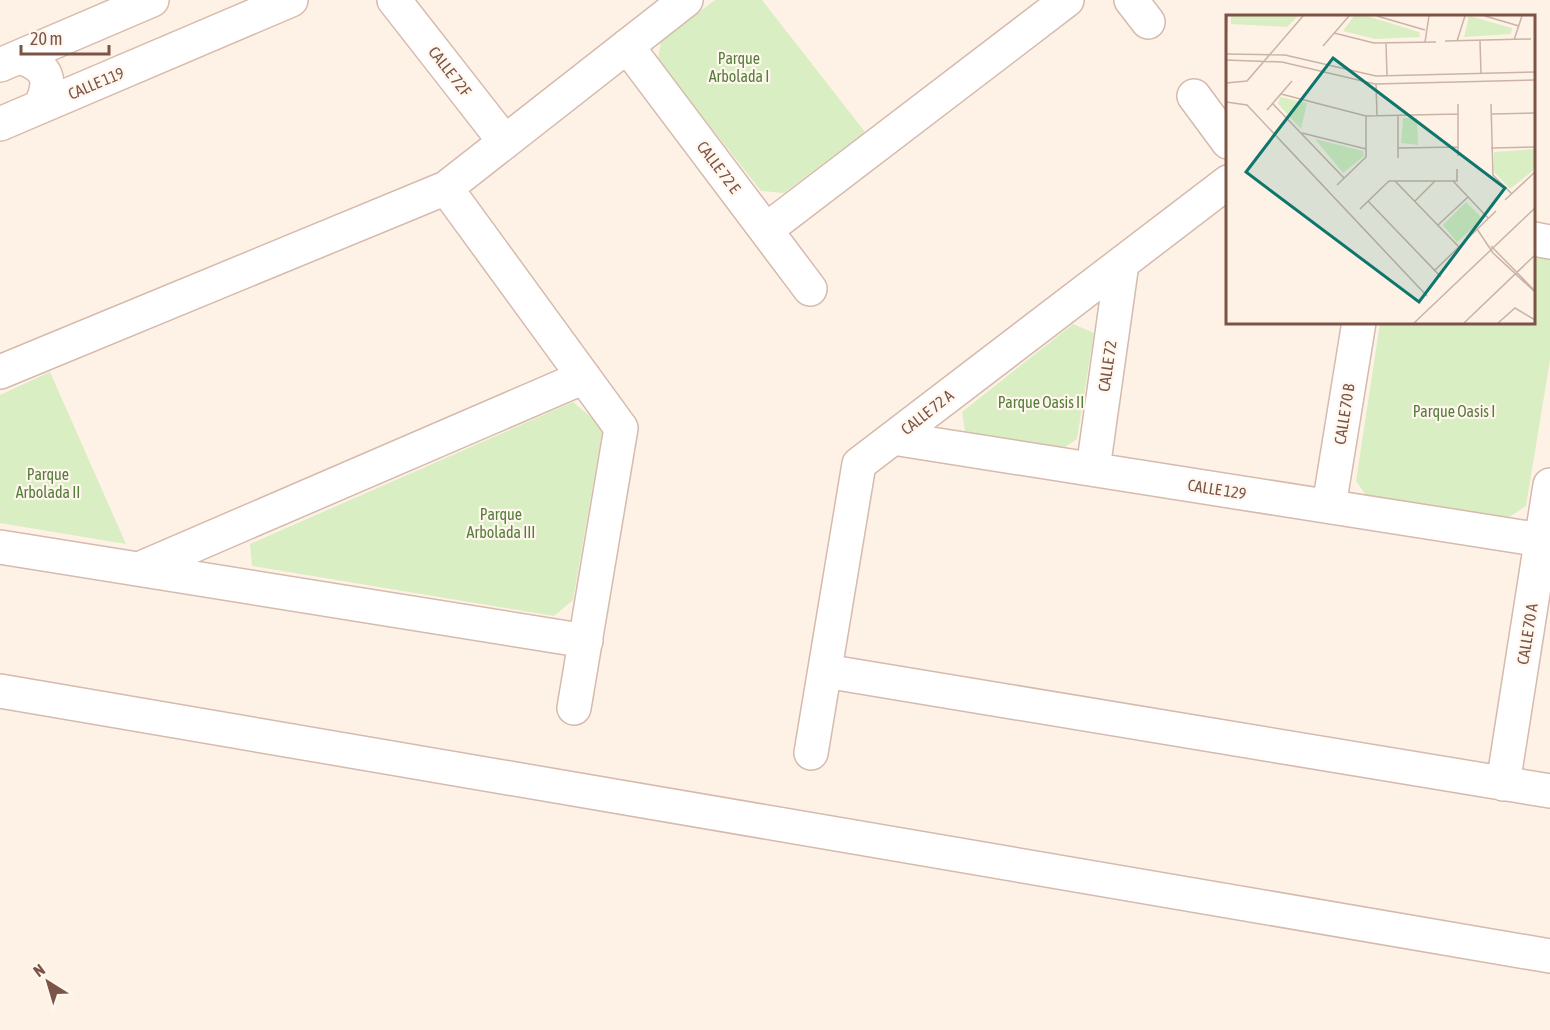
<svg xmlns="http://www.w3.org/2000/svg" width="1550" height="1030" font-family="'Asap Condensed',sans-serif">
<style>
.green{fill:#d9eec2}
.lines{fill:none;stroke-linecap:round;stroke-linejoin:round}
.street-casing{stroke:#d5baad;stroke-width:36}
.secondary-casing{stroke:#dabbac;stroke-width:36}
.street{stroke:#fff;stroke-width:33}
.secondary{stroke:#fff;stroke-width:33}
.labels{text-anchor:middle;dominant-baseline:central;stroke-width:4.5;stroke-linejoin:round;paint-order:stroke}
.park-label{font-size:16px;fill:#567c3b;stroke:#fff6ee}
.street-label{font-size:16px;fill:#7b5447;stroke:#fff6ee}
.inset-road{fill:none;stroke:#cab3a6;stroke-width:1.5}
.view{fill:#0f766e;fill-opacity:0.15;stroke:#0f766e;stroke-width:3}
.inset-edge{fill:none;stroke:#7b5447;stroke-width:3}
</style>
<rect width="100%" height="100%" fill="#fef2e6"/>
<!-- green -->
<path class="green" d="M715 0H762L865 132 784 193 761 191 658 60 661 40Z
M1534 257 1550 259V360L1526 506 1508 518 1367 497 1356 481 1380 323 1534 322Z
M1073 324 1094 333 1077 439 1062 449 965 432 962 412Z
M50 372 126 544 0 523V395Z
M573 402 603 427 573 600 554 616 252 566 250 544Z"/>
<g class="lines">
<!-- street casing -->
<g class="street-casing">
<path id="street" d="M394 0 505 142
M1131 0 1148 22
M627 46 810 289
M1194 96 1228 142
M446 188 621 428 574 708
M766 230 1067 0
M1534 239 1550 242
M0 372 446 188 686 0
M893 438 1541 540
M1093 469 1122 263
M1329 506 1359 322
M0 547 586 641
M139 569 584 377
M825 671 1550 791
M0 691 1550 956
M811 753 859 464 1228 182
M1503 784 1550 485"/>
</g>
<!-- secondary casing -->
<g class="secondary-casing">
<path id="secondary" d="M20 57C48 67 53 79 40 107
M0 65 152 0
M0 124 291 0"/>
</g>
<!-- street -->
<use href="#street" class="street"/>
<!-- secondary -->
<use href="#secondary" class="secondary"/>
</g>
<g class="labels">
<!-- park labels -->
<g class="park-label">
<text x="739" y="58">Parque<tspan x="739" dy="18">Arbolada I</tspan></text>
<text x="1041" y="402">Parque Oasis II</text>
<text x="1454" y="411">Parque Oasis I</text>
<text x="48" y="474">Parque<tspan x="48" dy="18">Arbolada II</tspan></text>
<text x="501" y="514">Parque<tspan x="501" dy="18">Arbolada III</tspan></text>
</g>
<!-- street labels -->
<g class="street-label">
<text transform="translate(450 71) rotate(52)">CALLE 72F</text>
<text transform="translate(96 83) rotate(-23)">CALLE 119</text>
<text transform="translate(719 167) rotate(53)">CALLE 72 E</text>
<text transform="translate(1107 366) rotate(-82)">CALLE 72</text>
<text transform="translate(927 412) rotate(-38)">CALLE 72 A</text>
<text transform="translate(1344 414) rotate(-81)">CALLE 70 B</text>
<text transform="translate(1217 489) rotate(9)">CALLE 129</text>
<text transform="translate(1527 634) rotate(-81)">CALLE 70 A</text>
</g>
</g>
<!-- overview -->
<g transform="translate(1226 15)">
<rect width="309" height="309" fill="#fef2e6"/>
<path d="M5 1H72L61 12 5 9ZM128 1H141L193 17 194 22 149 24 117 16ZM243 1 286 13 285 19 238 22ZM54 82 81 88 75 114 52 89ZM177 103H191L192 130 175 128ZM89 124 137 136 138 141 117 158ZM309 134V154L284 174 268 157V137ZM240 187 257 204 231 227 217 210Z" fill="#d9eec2"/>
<path class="inset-road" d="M151 1 199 15M259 1 293 11M108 18 148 28 210 27M288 25 296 1M219 26 305 24M231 26 239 1M254 26 255 59M199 27 203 1M160 28 161 61M0 30 1 1M97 31 123 1M0 39 59 40 150 61 309 57M0 45 56 47 149 69 309 65M0 68 21 66 77 1M150 69 151 101M55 79 140 101 232 99M0 87 21 90 201 281M46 88 118 163M232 89V141M265 89 267 160 286 179M41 95 66 66M265 99 309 98M172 101V143M76 118 140 134M172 133 232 132M265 133 309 132M169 166 233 232M227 166 262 203M111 170 140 142V101M279 185 309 157M142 186 215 262M189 186 209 166M134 194 163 166H231V154M212 210 242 182M251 214 267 238 309 277M265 231 309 276M208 256 270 196M188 308 309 193M238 308 309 240M272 308 289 293 309 305"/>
<path class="view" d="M107 43 279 173 193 287 20 157Z"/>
<rect width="309" height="309" class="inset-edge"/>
</g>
<!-- north arrow -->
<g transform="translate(48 982) rotate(323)" stroke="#fff6ee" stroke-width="4.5" paint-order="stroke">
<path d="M0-4.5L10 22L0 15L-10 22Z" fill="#7b5447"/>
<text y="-9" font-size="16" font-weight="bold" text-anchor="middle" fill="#7b5447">N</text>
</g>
<!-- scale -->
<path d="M21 45v9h88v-9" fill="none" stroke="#7b5447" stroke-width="3"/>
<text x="30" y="45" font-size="18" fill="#7b5447" stroke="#fff6ee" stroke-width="4.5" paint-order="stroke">20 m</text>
</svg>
